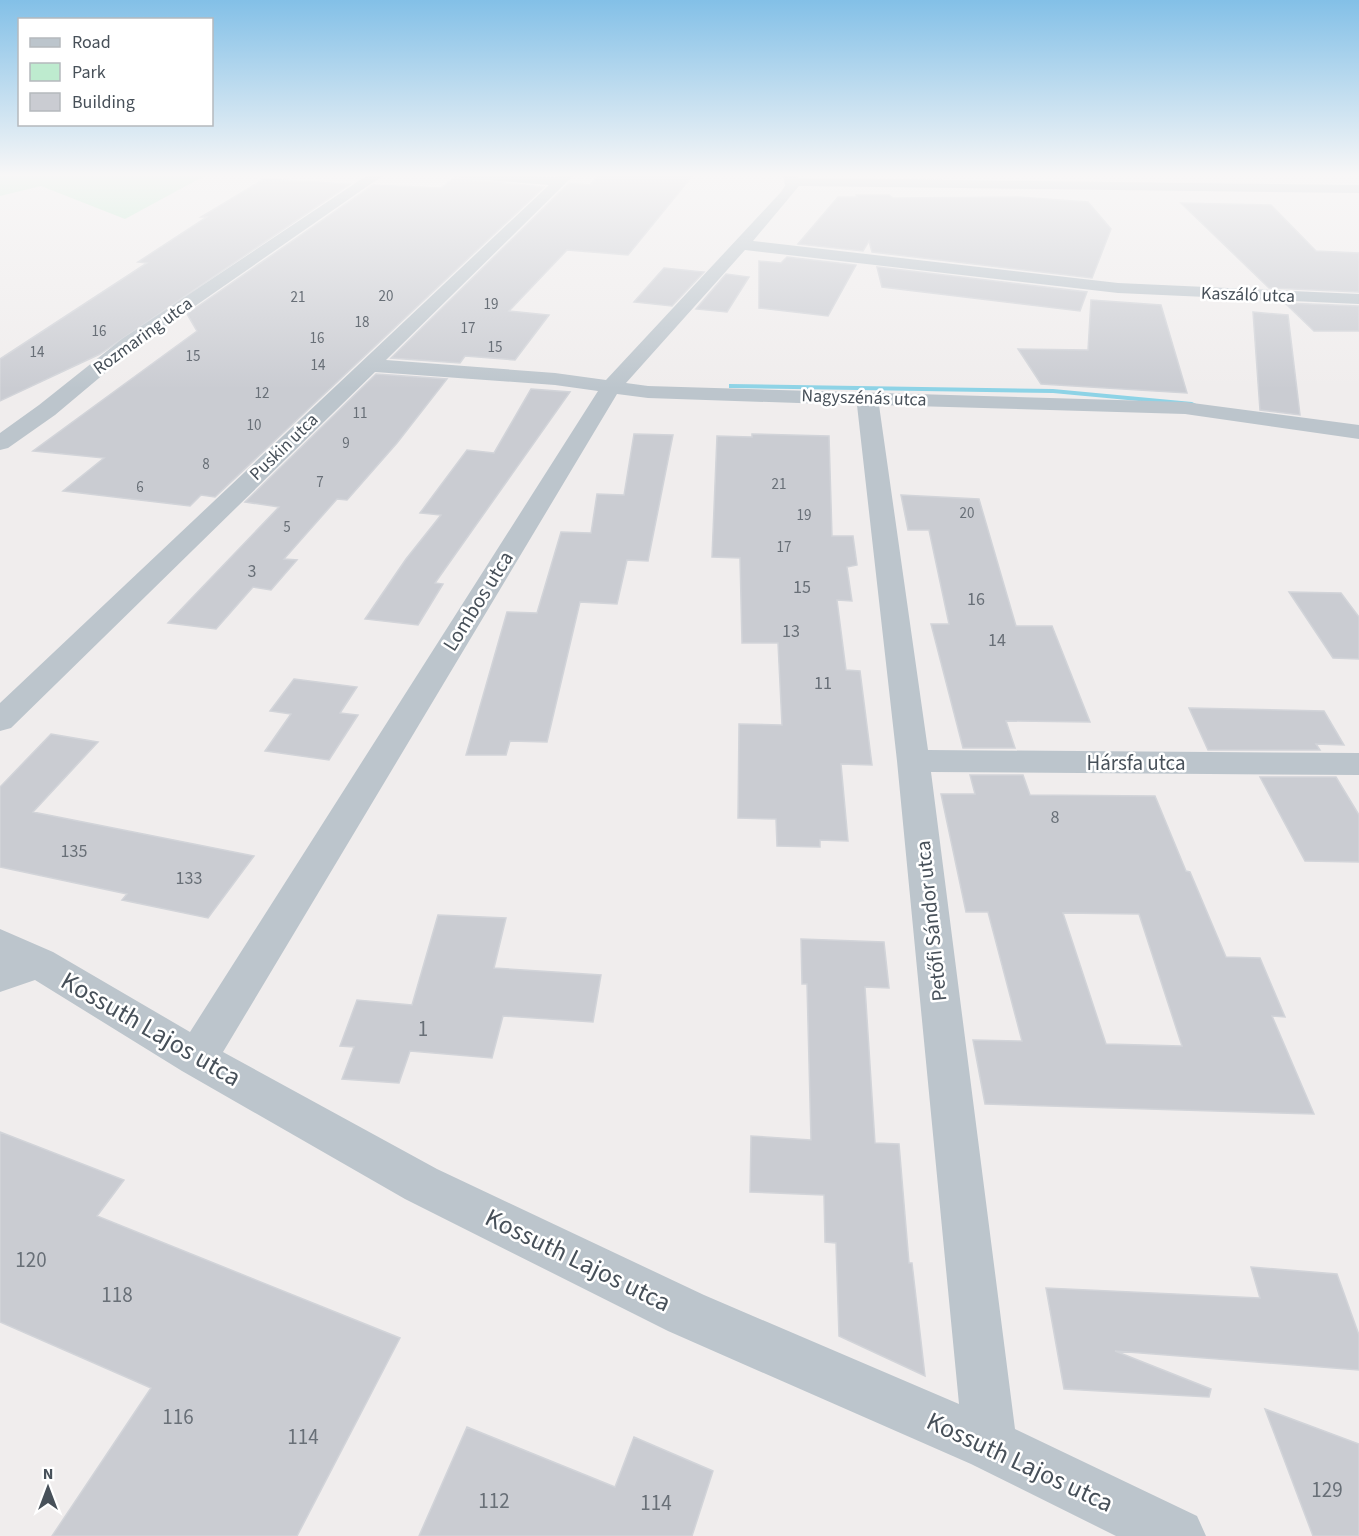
<svg xmlns="http://www.w3.org/2000/svg" width="1359" height="1536" font-family="'Source Sans 3',sans-serif">
<style>
.green{fill:#beebcf}
.lines{fill:none;stroke-linecap:round;stroke-linejoin:round}
.stream{fill:#8dd3e6;fill-rule:evenodd}
.building{fill:#caccd2;stroke:#d2d4d9;stroke-width:1.5;fill-rule:evenodd}
.minor{fill:#bcc5cc;fill-rule:evenodd}
.labels{text-anchor:middle;dominant-baseline:central;stroke-width:5;stroke-linejoin:round;paint-order:stroke}
.far-number-label{font-size:15px;fill:#686f77}
.far-street-label{font-size:18px;fill:#475059;stroke:#fff}
.number-label{font-size:18px;fill:#686f77}
.street-label{font-size:21px;fill:#475059;stroke:#fff}
.near-number-label{font-size:21px;fill:#686f77}
.near-street-label{font-size:26px;fill:#475059;stroke:#fff}
</style>
<rect width="100%" height="100%" fill="#f0eded"/>
<!-- green -->
<path class="green" d="M0 174H208L125 219 41 186 0 196Z"/>
<g class="lines">
<!-- stream -->
<path class="stream" d="M729 384 1053 389 1192 402 1196 404 1192 406 1053 393 732 388H729Z"/>
</g>
<!-- building -->
<path class="building" d="M600 174 693 175 628 255 567 250 509 311 549 315 515 360 465 356 460 363 391 358 569 183 590 185Z
M454 178 544 187 215 497 201 495 190 506 63 491 104 458 33 451 197 331 187 314 373 185 441 188Z
M264 179 350 184 100 354 0 401V359L147 263 138 262 207 217H201Z
M856 195H889L893 198 1019 197 1088 202 1111 229 1092 278 872 252 869 241 863 251 798 244 838 197H857Z
M1181 203 1271 205 1316 251 1359 253V292L1269 288Z
M787 257 856 265 828 316 759 308V261L781 263Z
M877 267 1087 292 1080 311 882 287Z
M664 268 704 272 672 306 634 302Z
M726 274 749 277 727 312 696 309Z
M1091 300 1161 305 1187 393 1041 384 1018 349 1088 350Z
M1285 303 1359 306V331H1314Z
M1253 312 1288 315 1300 415 1260 410Z
M376 374 447 379 397 443 347 500 337 499 284 559 297 560 271 590 253 587 216 629 168 623 279 507 245 502Z
M531 389 570 392 435 583 443 584 418 625 365 619 406 559 441 515 420 513 467 450 494 453Z
M634 434 673 435 648 561 627 560 617 604 580 602 547 742 510 741 506 755H466L507 612 537 613 561 532 591 533 597 494 624 495Z
M752 434 829 436 832 536H853L857 565 847 567 852 601 837 600 846 670 860 671 872 765 841 764 848 841 820 840V847L777 846 776 819 738 818 739 724 782 725 778 643H742L740 558 712 557 717 436 752 437Z
M901 495 979 499 1016 626H1052L1090 722 1006 721 1015 748H963L931 624H949L929 530H908Z
M1289 592 1341 593 1359 617V659L1333 658Z
M294 679 357 687 340 713 358 715 329 760 265 751 291 714 270 711Z
M1189 708 1324 711 1344 745 1316 744 1320 750H1208Z
M51 734 98 742 33 812 254 856 208 918 122 900 127 894 0 867V787Z
M970 775H1023L1030 795 1155 796 1186 871 1190 872 1226 957 1260 958 1285 1017 1272 1016 1314 1114 985 1104 973 1040 1022 1041 988 912H966L941 794H975ZM1063 913 1139 914 1182 1046 1106 1044Z
M1260 777H1336L1359 815V862L1305 861Z
M438 915 506 918 494 968 601 975 593 1022 503 1016 492 1058 410 1051 399 1083 342 1079 354 1047 340 1046 357 1000 412 1005Z
M801 939 884 942 889 988 865 987 875 1143 899 1144 909 1263H912L925 1376 839 1336 836 1243 825 1242 824 1195 750 1192 751 1136 811 1140 807 984H802Z
M0 1132 124 1180 97 1216 400 1338 297 1536H52L151 1388 0 1322Z
M1251 1267 1337 1274 1359 1335V1370L1115 1351 1211 1389 1209 1397 1064 1389 1046 1288 1260 1298Z
M1265 1409 1359 1444V1536H1313Z
M467 1427 615 1487 634 1437 713 1471 692 1536H419Z"/>
<g class="lines">
<!-- minor -->
<path class="minor" d="M369 174H385L136 347 55 415 8 448 0 450V433L39 405 122 339Z
M452 174 557 177 560 174H575L386 360 555 373 606 380 781 192 785 186 783 174H797L798 178 1359 185V193L799 186 753 241 1118 283 1359 294V304L1118 293 745 250 626 383 648 386 1185 402 1359 425V439L1185 414 879 405 928 750 1359 753V775L931 772 1015 1429 1197 1516 1206 1536H1116L971 1464 668 1331 405 1199 182 1071 35 980 0 992V929L53 952 190 1032 598 391 555 385 375 372 11 728 0 731V703L549 185 459 178ZM617 394 648 398 857 405 897 761 959 1404 704 1295 437 1169 223 1052Z"/>
</g>
<!-- sky -->
<linearGradient id="sky" x2="0" y2="1"><stop stop-color="#83c0e7"/><stop offset="0.45" stop-color="#f8f7f7"/><stop offset="1" stop-color="#f8f7f7" stop-opacity="0"/></linearGradient>
<rect width="1359" height="389" fill="url(#sky)"/>
<g class="labels">
<!-- far-number labels -->
<g class="far-number-label">
<text x="386" y="296">20</text>
<text x="298" y="297">21</text>
<text x="491" y="304">19</text>
<text x="362" y="322">18</text>
<text x="468" y="328">17</text>
<text x="99" y="331">16</text>
<text x="317" y="338">16</text>
<text x="495" y="347">15</text>
<text x="37" y="352">14</text>
<text x="193" y="356">15</text>
<text x="318" y="365">14</text>
<text x="262" y="393">12</text>
<text x="360" y="413">11</text>
<text x="254" y="425">10</text>
<text x="346" y="443">9</text>
<text x="206" y="464">8</text>
<text x="320" y="482">7</text>
<text x="779" y="484">21</text>
<text x="140" y="487">6</text>
<text x="967" y="513">20</text>
<text x="804" y="515">19</text>
<text x="287" y="527">5</text>
<text x="784" y="547">17</text>
</g>
<!-- far-street labels -->
<g class="far-street-label">
<text transform="translate(1248 295) rotate(2)">Kaszáló utca</text>
<text transform="translate(143 336) rotate(-36)">Rozmaring utca</text>
<text transform="translate(864 398) rotate(2)">Nagyszénás utca</text>
<text transform="translate(284 447) rotate(-44)">Puskin utca</text>
</g>
<!-- number labels -->
<g class="number-label">
<text x="252" y="571">3</text>
<text x="802" y="587">15</text>
<text x="976" y="599">16</text>
<text x="791" y="631">13</text>
<text x="997" y="640">14</text>
<text x="823" y="683">11</text>
<text x="1055" y="817">8</text>
<text x="74" y="851">135</text>
<text x="189" y="878">133</text>
</g>
<!-- street labels -->
<g class="street-label">
<text transform="translate(478 601) rotate(-58)">Lombos utca</text>
<text x="1136" y="763">Hársfa utca</text>
<text transform="translate(931 921) rotate(-96)">Petőfi Sándor utca</text>
</g>
<!-- near-number labels -->
<g class="near-number-label">
<text x="423" y="1029">1</text>
<text x="31" y="1260">120</text>
<text x="117" y="1295">118</text>
<text x="178" y="1417">116</text>
<text x="303" y="1437">114</text>
<text x="1327" y="1490">129</text>
<text x="494" y="1501">112</text>
<text x="656" y="1503">114</text>
</g>
<!-- near-street labels -->
<g class="near-street-label">
<text transform="translate(151 1029) rotate(30)">Kossuth Lajos utca</text>
<text transform="translate(578 1260) rotate(26)">Kossuth Lajos utca</text>
<text transform="translate(1020 1462) rotate(25)">Kossuth Lajos utca</text>
</g>
</g>
<!-- legend -->
<rect x="18" y="18" width="195" height="108" fill="#ffffff" stroke="#b5b9bd" stroke-width="1.5"/>
<rect x="30" y="38" width="30" height="9" fill="#bcc5cc" stroke="#b5b9bd" stroke-width="1.5"/>
<text x="72" y="48" font-size="18" fill="#475059">Road</text>
<rect x="30" y="63" width="30" height="18" fill="#beebcf" stroke="#b5b9bd" stroke-width="1.5"/>
<text x="72" y="78" font-size="18" fill="#475059">Park</text>
<rect x="30" y="93" width="30" height="18" fill="#caccd2" stroke="#b5b9bd" stroke-width="1.5"/>
<text x="72" y="108" font-size="18" fill="#475059">Building</text>
<!-- north arrow -->
<g transform="translate(48 1488)" stroke="#ffffff" stroke-width="4.5" paint-order="stroke">
<path d="M0-4.5L10 22L0 15L-10 22Z" fill="#475059"/>
<text y="-9" font-size="16" font-weight="bold" text-anchor="middle" fill="#475059">N</text>
</g>
</svg>
